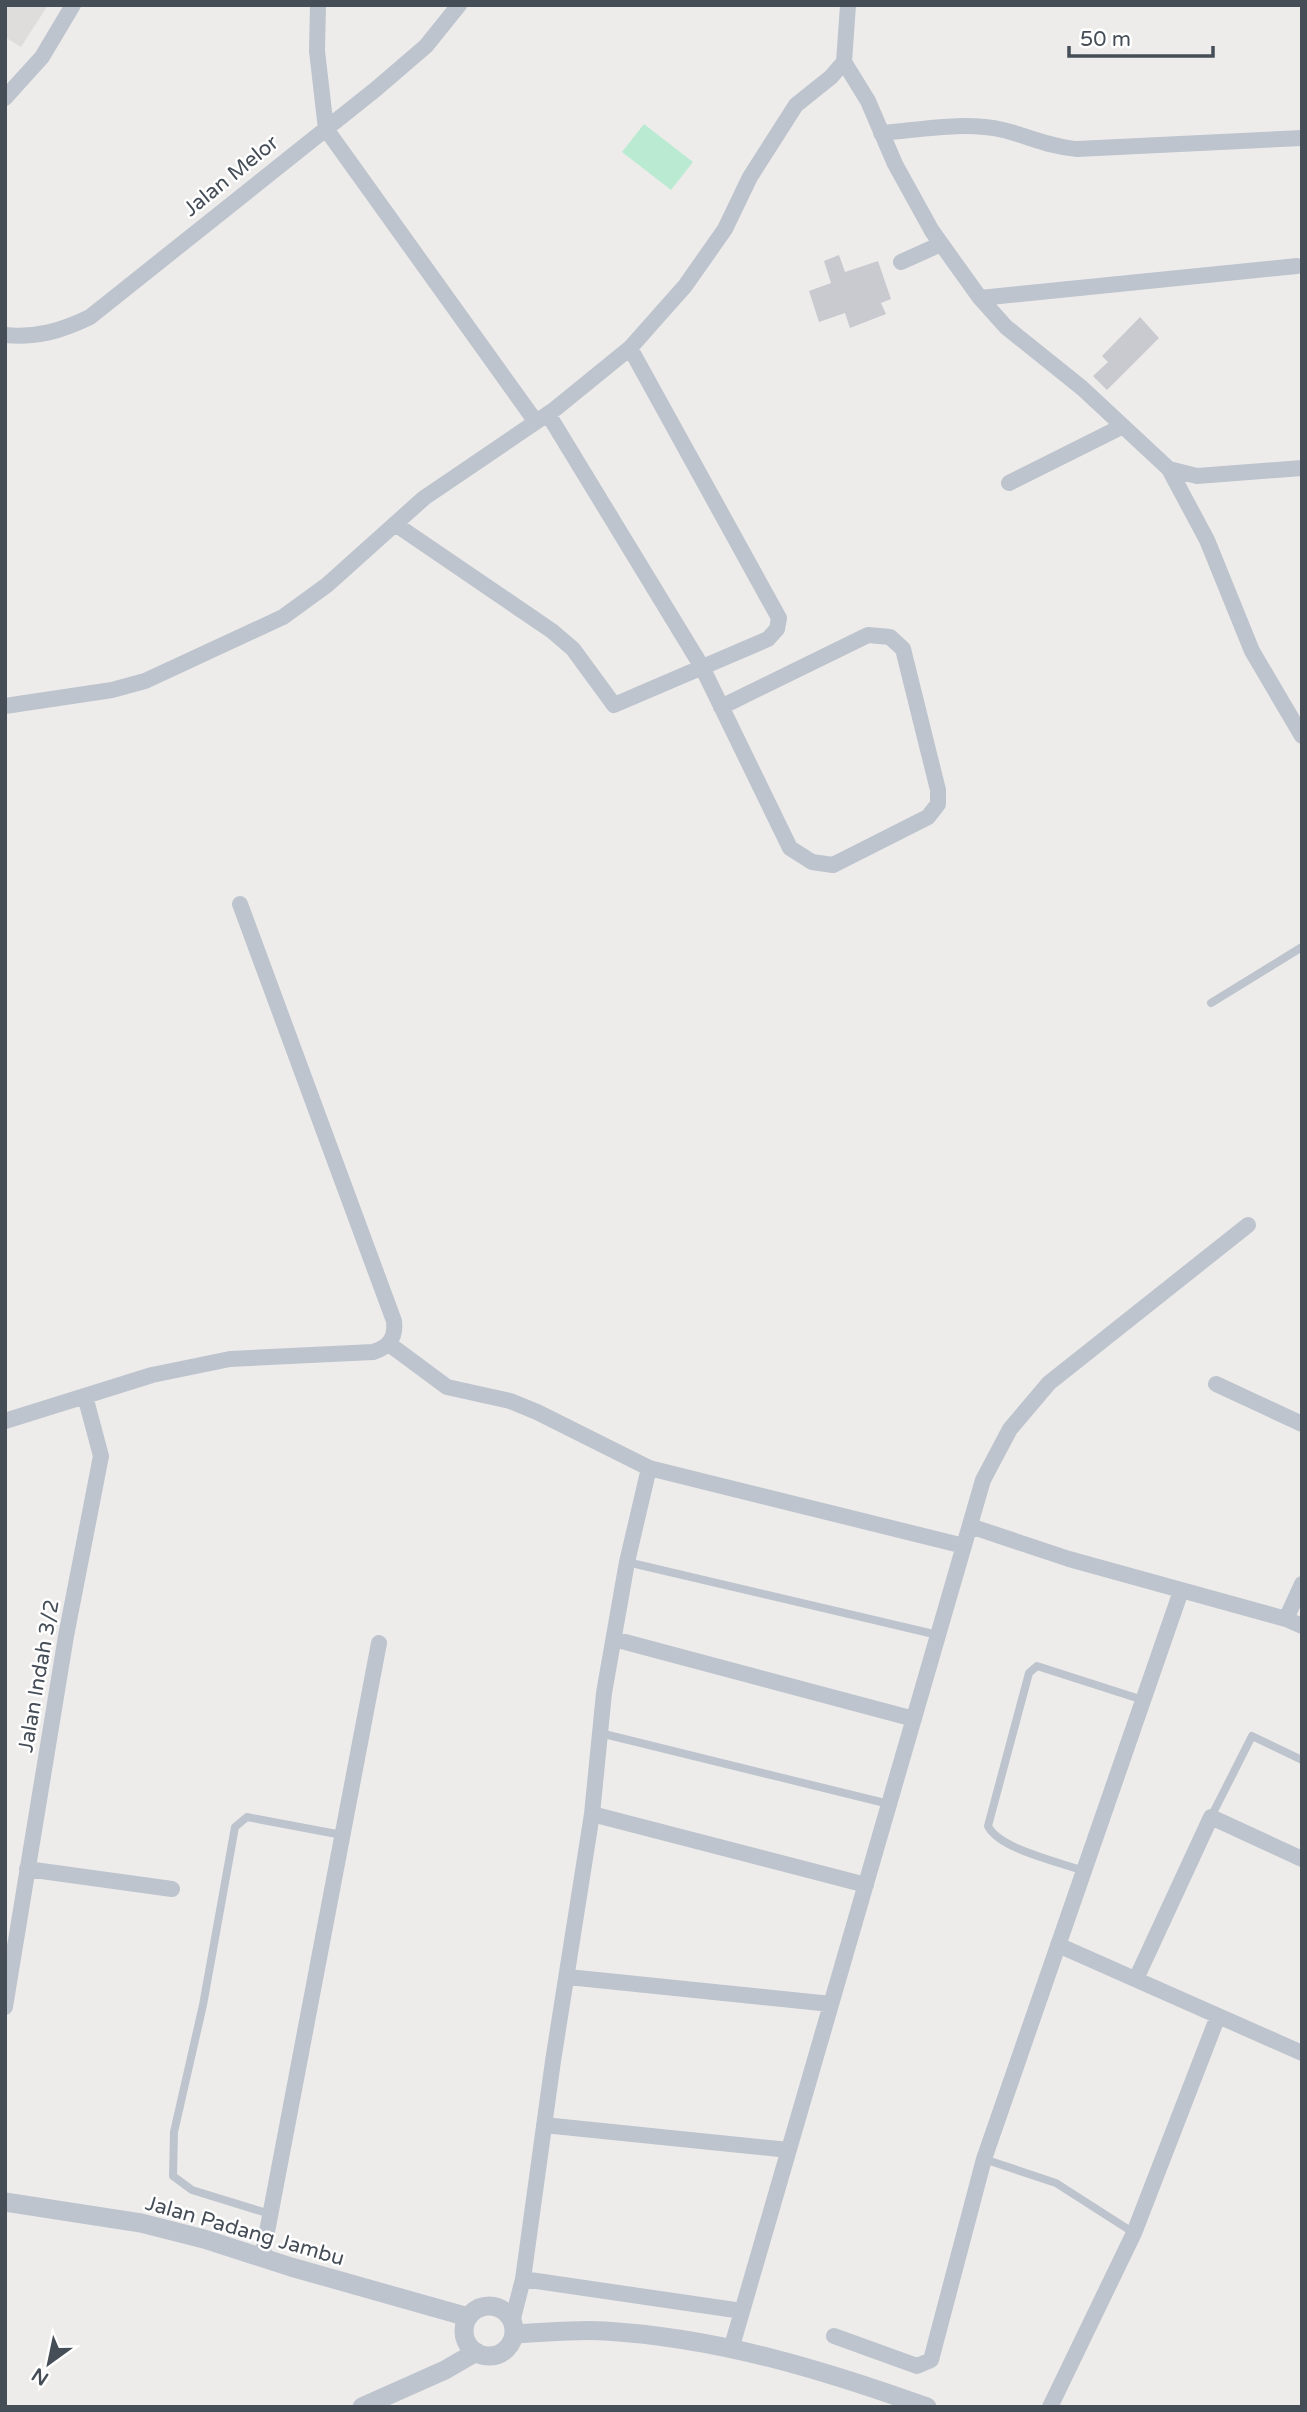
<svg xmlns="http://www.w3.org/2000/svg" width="1307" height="2412" font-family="'Varela Round',sans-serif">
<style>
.education{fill:#dfdddc}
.green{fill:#baebd2}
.building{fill:#c9cad0}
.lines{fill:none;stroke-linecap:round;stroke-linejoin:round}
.service{stroke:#bdc4cd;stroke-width:8}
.minor{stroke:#bdc4cd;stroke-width:16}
.tertiary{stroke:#bdc4cd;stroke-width:19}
.labels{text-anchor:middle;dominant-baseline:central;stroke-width:5;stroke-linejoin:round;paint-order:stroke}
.street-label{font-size:21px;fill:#454d57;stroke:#fff}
</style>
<rect width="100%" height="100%" fill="#eeeceb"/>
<!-- education -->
<path class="education" d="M5 5H48L21 47 5 37Z"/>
<!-- green -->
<path class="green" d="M644 124 693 162 671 190 622 152Z"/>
<!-- building -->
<path class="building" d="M839 255 845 272 878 261 891 299 881 303 886 314 850 328 845 313 819 322 809 291 831 283 824 261Z
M1140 317 1159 338 1107 390 1093 376 1108 362 1102 356Z"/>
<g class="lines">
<!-- service -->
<path class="service" d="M1211 1003 1302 947
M627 1562 938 1635
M600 1733 889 1804
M1211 1817 1252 1736 1302 1760
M1084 1871C1059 1862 999 1849 988 1826L1029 1673 1037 1666 1143 1700
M984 2159 1056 2183 1134 2233
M270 2214 192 2190 173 2176 174 2132 203 2005 235 1827 247 1817 342 1835"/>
<!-- minor -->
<path class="minor" d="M318 5 317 51 326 129 536 422
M844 62 868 101 895 164 932 231 980 298 1006 327 1082 388 1169 469 1197 476 1302 468
M5 98 42 57 73 5
M881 133C920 130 964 121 1003 130 1028 136 1050 147 1077 149L1302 138
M901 262 941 244
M980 298 1297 266
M5 335C37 338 61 331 90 317L376 89 426 46 459 5
M548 414 702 667 790 848 812 862 833 865 928 817 938 804V790L903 649 890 637 868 635 721 707
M1169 469 1207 540 1252 651 1302 736
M1009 483 1123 426
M395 524 552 631 573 649 614 705 768 639 777 629 779 618 630 348
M5 706 112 690 145 681 283 617 327 585 424 498 555 409 630 348 685 286 725 229 750 177 796 105 831 77 844 62 848 5
M389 1344 447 1387 510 1401 537 1412 649 1468 964 1546
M1216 1384 1302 1424
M5 1421 152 1375 230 1359 373 1352C389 1347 396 1338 394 1321L240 904
M970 1526 1069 1559 1286 1619 1302 1626
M1286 1619 1302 1584
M614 1639 914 1719
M592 1814 866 1885
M27 1869 172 1889
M1058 1945 1302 2053
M568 1977 831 2004
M1136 1979 1211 1817 1302 1859
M5 2007 66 1636 101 1456 85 1396
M544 2125 789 2150
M262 2258 379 1643
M523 2279 742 2311
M512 2322 523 2279 553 2061 592 1814 604 1693 627 1562 649 1468
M834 2336 917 2366 931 2360 984 2159 1181 1591
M732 2346 983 1480 1010 1429 1049 1383 1248 1225
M1050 2407 1134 2233 1218 2016"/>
<!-- tertiary -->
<path class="tertiary" d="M5 2202 141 2223 204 2239 291 2267 468 2317
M464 2331a25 25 0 1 1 50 0a25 25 0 1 1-50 0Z
M514 2334C544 2333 575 2329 605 2331 718 2338 821 2369 927 2407
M362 2407 445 2370 476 2352"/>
</g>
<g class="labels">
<!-- street labels -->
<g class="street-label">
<text transform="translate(231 176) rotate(-39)">Jalan Melor</text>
<text transform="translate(39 1676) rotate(-80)">Jalan Indah 3/2</text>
<text transform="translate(245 2231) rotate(16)">Jalan Padang Jambu</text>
</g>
</g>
<!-- border -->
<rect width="1307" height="2412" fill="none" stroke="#454d57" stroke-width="14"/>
<!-- north arrow -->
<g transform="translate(49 2363) rotate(213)" stroke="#ffffff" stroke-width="5" paint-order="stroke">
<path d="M0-5L12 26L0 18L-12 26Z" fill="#454d57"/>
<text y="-10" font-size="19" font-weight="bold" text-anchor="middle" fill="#454d57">N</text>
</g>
<!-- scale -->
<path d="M1069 46v10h144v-10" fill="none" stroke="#454d57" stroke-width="3.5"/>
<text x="1080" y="46" font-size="21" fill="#454d57" stroke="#ffffff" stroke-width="5" paint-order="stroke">50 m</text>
</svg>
